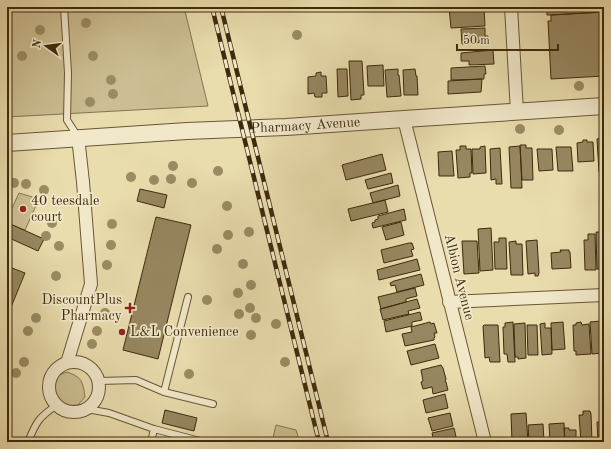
<svg xmlns="http://www.w3.org/2000/svg" width="611" height="449" font-family="'Old Standard TT',serif">
<style>
.green{fill:#ccbe92;stroke:#86744f}
.building{fill:#978760;stroke:#3f2a0c}
.lines{fill:none;stroke-linecap:round;stroke-linejoin:round}
.service-casing{stroke:#6a5634;stroke-width:8}
.minor-casing{stroke:#6a5634;stroke-width:14}
.tertiary-casing{stroke:#6a5634;stroke-width:18}
.service{stroke:#f1e8ca;stroke-width:6}
.minor{stroke:#f1e8ca;stroke-width:12}
.tertiary{stroke:#f1e8ca;stroke-width:16}
.rail-casing{stroke:#3f2a0c;stroke-width:4.5}
.rail{stroke:#f1e8ca;stroke-width:3;stroke-dasharray:9;stroke-linecap:butt}
.tree{fill:#9b8b63}
.poi-dot{fill:#8f2418;stroke:#f1e8ca;stroke-width:1.5}
.labels{text-anchor:middle;dominant-baseline:central;stroke-width:3.5;stroke-linejoin:round;paint-order:stroke}
.street-label{font-size:14px;fill:#3f2a0c;stroke:#f1e8ca}
.poi-label{font-size:14px;fill:#3f2a0c;stroke:#f1e8ca;text-anchor:start}
</style>
<rect width="100%" height="100%" fill="#e9dcad"/>
<filter id="stains"><feTurbulence type="fractalNoise" baseFrequency=".005" numOctaves="4"/><feColorMatrix values="0 0 0 0 .2 0 0 0 0 .09 0 0 0 0 .02 0 0 0 .5 -.17"/></filter>
<radialGradient id="worn" r=".72"><stop offset=".6" stop-color="#630" stop-opacity="0"/><stop offset="1" stop-color="#630" stop-opacity=".3"/></radialGradient>
<!-- green -->
<path class="green" d="M7 7H184L208 106 7 117Z
M19 193 39 199 25 230 7 223V219Z
M67 372C82 377 83 382 85 397L78 405 63 406 53 400 52 390 56 376Z
M276 425 296 430 300 442H272Z"/>
<!-- building -->
<path class="building" d="M449 7H484L485 26 451 28Z
M547 7H604V12L551 15H547Z
M604 12V76L551 79 548 21H551V15Z
M485 28V36H488V41H485V42L462 44 461 29Z
M493 50 494 64 469 65V61H461V53Z
M349 61H362L364 95H361V99L351 100Z
M383 65 384 86H368L367 66Z
M485 66 486 74H484V79L451 80V68Z
M337 69H347L348 96 338 97Z
M398 69V75H399L401 96 387 97 385 70Z
M415 69 416 76H417L418 95H404L403 70Z
M321 72V76H326L327 93H322V97H315L314 93 308 94V77L316 76V73Z
M482 79 481 92 448 94V81Z
M604 138V172H599L597 139Z
M583 140H587V142H593L594 161 578 162 577 143 583 142Z
M520 145H526V148H532L533 180H522Z
M460 146H466V149H471L472 173H470V177L458 178 456 150H460Z
M485 146 486 173 473 174 472 149H480V147Z
M520 146 522 188H511L509 147Z
M556 147H571L573 171H558Z
M500 148 502 184H496V179L491 180 490 149Z
M537 149H552L553 170 539 171Z
M452 151 454 176H439L438 152Z
M382 154 386 170 346 180 342 165Z
M391 173 393 183 368 189 365 180Z
M398 185 400 196 373 203 370 193Z
M140 189 167 195 164 208 137 201Z
M385 200 388 212 351 221 348 209Z
M404 209 406 220 373 228 372 223 375 222V220L378 219V216Z
M156 217 191 225 158 359 123 350Z
M401 222 404 235 386 240 382 227Z
M8 223 44 239 38 251 7 237Z
M491 228 493 270 480 271 478 229Z
M596 232H604V269H597Z
M588 234H595L596 270H585L584 240H588Z
M499 238H506L507 269H495L494 242H499Z
M537 240 539 273 538 276H535V273L528 274 526 241Z
M462 241H477L479 273 464 274Z
M516 241V244H522L523 275H511L509 242Z
M409 243H412L414 249 411 250 413 256 384 263 381 250Z
M560 250H569V252H570L571 268 552 269 551 253 561 252Z
M417 259 420 270 379 280 377 270Z
M7 266 25 273 7 317Z
M421 274 424 285 397 292 395 285 391 286 390 283 394 281Z
M415 288 417 296 406 299V302L381 309 378 297Z
M417 299 420 308 408 311 409 314 383 320 380 309Z
M420 312 422 320 412 322V326L386 332 384 321Z
M601 321 603 353 592 354 590 322Z
M430 322 431 324 434 323 437 333H434L435 337 434 338V340L405 346 402 334 412 332 411 327Z
M513 322 515 362H508L507 354H504L503 327H505V323Z
M563 322 565 349 552 350 551 323Z
M581 322 582 325 589 324 591 354 576 355V351H574L573 325H576V323Z
M525 323 526 358 518 359V357H515L514 324Z
M545 323V328H551L552 354 542 355 540 324Z
M484 325H498L500 362H490L489 357 485 358 483 326Z
M527 325H537L538 355H528Z
M435 344 439 358 411 365 407 351Z
M441 365 443 368 446 379 445 382H446L448 390 433 394 432 387 423 389 421 382 423 381 421 370Z
M445 394 448 408 426 413 423 400Z
M165 410 197 418 194 431 162 423Z
M583 411H590L591 414 592 442H581L579 415H583Z
M450 413 453 426 432 431 428 418Z
M526 413 528 442H512L511 414Z
M597 422H604V442H598Z
M564 423 565 442H550L549 424Z
M543 424 544 442H529L528 425Z
M454 428 457 441 434 442 432 433Z
M564 428H569V430H576V442H565Z"/>
<g class="lines">
<!-- service casing -->
<g class="service-casing">
<path id="service" d="M64 7 68 73 67 120 78 137
M99 381 136 380 164 392 213 404
M164 392 188 297
M87 409 109 413 154 429 204 442
M28 442C36 422 39 417 57 405
M151 442 154 429"/>
</g>
<!-- minor casing -->
<g class="minor-casing">
<path id="minor" d="M511 7 517 112
M404 119 485 442
M449 302 604 295
M49 387a25 25 0 1 1 50 0a25 25 0 1 1-50 0Z
M67 363 91 284 83 182 78 137"/>
</g>
<!-- tertiary casing -->
<g class="tertiary-casing">
<g id="tertiary">
<path id="s1" d="M7 143 187 131 286 127 404 119 604 106"/>
</g>
</g>
<!-- service -->
<use href="#service" class="service"/>
<!-- minor -->
<use href="#minor" class="minor"/>
<!-- tertiary -->
<use href="#tertiary" class="tertiary"/>
<!-- rail casing -->
<g class="rail-casing">
<path id="rail" d="M212 7 319 442
M221 7 328 442"/>
</g>
<!-- rail -->
<use href="#rail" class="rail"/>
</g>
<!-- trees -->
<g class="tree">
<circle cx="86" cy="23" r="5"/>
<circle cx="40" cy="30" r="5"/>
<circle cx="297" cy="35" r="5"/>
<circle cx="22" cy="56" r="5"/>
<circle cx="93" cy="56" r="5"/>
<circle cx="111" cy="80" r="5"/>
<circle cx="579" cy="86" r="5"/>
<circle cx="113" cy="94" r="5"/>
<circle cx="90" cy="102" r="5"/>
<circle cx="520" cy="129" r="5"/>
<circle cx="559" cy="130" r="5"/>
<circle cx="173" cy="166" r="5"/>
<circle cx="218" cy="171" r="5"/>
<circle cx="131" cy="177" r="5"/>
<circle cx="171" cy="179" r="5"/>
<circle cx="154" cy="180" r="5"/>
<circle cx="14" cy="183" r="5"/>
<circle cx="192" cy="183" r="5"/>
<circle cx="26" cy="184" r="5"/>
<circle cx="44" cy="190" r="5"/>
<circle cx="227" cy="206" r="5"/>
<circle cx="52" cy="223" r="5"/>
<circle cx="112" cy="224" r="5"/>
<circle cx="249" cy="232" r="5"/>
<circle cx="228" cy="235" r="5"/>
<circle cx="46" cy="236" r="5"/>
<circle cx="111" cy="245" r="5"/>
<circle cx="59" cy="246" r="5"/>
<circle cx="217" cy="249" r="5"/>
<circle cx="243" cy="264" r="5"/>
<circle cx="107" cy="265" r="5"/>
<circle cx="56" cy="276" r="5"/>
<circle cx="251" cy="285" r="5"/>
<circle cx="238" cy="293" r="5"/>
<circle cx="207" cy="300" r="5"/>
<circle cx="250" cy="308" r="5"/>
<circle cx="105" cy="313" r="5"/>
<circle cx="239" cy="314" r="5"/>
<circle cx="36" cy="318" r="5"/>
<circle cx="256" cy="318" r="5"/>
<circle cx="276" cy="324" r="5"/>
<circle cx="28" cy="331" r="5"/>
<circle cx="97" cy="331" r="5"/>
<circle cx="251" cy="335" r="5"/>
<circle cx="92" cy="344" r="5"/>
<circle cx="24" cy="362" r="5"/>
<circle cx="285" cy="362" r="5"/>
<circle cx="16" cy="373" r="5"/>
<circle cx="189" cy="374" r="5"/>
</g>
<!-- markers -->
<g class="poi-dot">
<circle cx="23" cy="209" r="4"/>
<path d="M128 302h4v4h4v4h-4v4h-4v-4h-4v-4h4z"/>
<circle cx="122" cy="332" r="4"/>
</g>
<g class="labels">
<!-- street labels -->
<g class="street-label">
<text stroke="none"><textPath href="#s1" startOffset="299">Pharmacy Avenue</textPath></text>
<text transform="translate(459 277) rotate(76)">Albion Avenue</text>
</g>
<!-- poi labels -->
<g class="poi-label">
<text x="31" y="201">40 teesdale<tspan x="31" dy="16">court</tspan></text>
<text x="122" y="300" text-anchor="end">DiscountPlus<tspan x="122" dy="16">Pharmacy</tspan></text>
<text x="130" y="332">L&amp;L Convenience</text>
</g>
</g>
<!-- margin -->
<rect width="611" height="449" fill="none" stroke="#e9dcad" stroke-width="24"/>
<rect x="8" y="8" width="595" height="433" fill="none" stroke="#3f2a0c" stroke-width="2"/>
<rect x="12" y="12" width="587" height="425" fill="none" stroke="#3f2a0c"/>
<!-- north arrow -->
<g transform="translate(46 46) rotate(284)" stroke="#f1e8ca" stroke-width="3" paint-order="stroke">
<path d="M0-3L7 15L0 10L-7 15Z" fill="#3f2a0c"/>
<text y="-6" font-size="11" font-weight="bold" text-anchor="middle" fill="#3f2a0c">N</text>
</g>
<!-- scale -->
<path d="M457 44v6h101v-6" fill="none" stroke="#3f2a0c" stroke-width="2"/>
<text x="463" y="44" font-size="12" fill="#3f2a0c" stroke="#f1e8ca" stroke-width="3" paint-order="stroke">50 m</text>
<rect width="100%" height="100%" filter="url(#stains)"/>
<rect width="100%" height="100%" fill="url(#worn)"/>
</svg>
